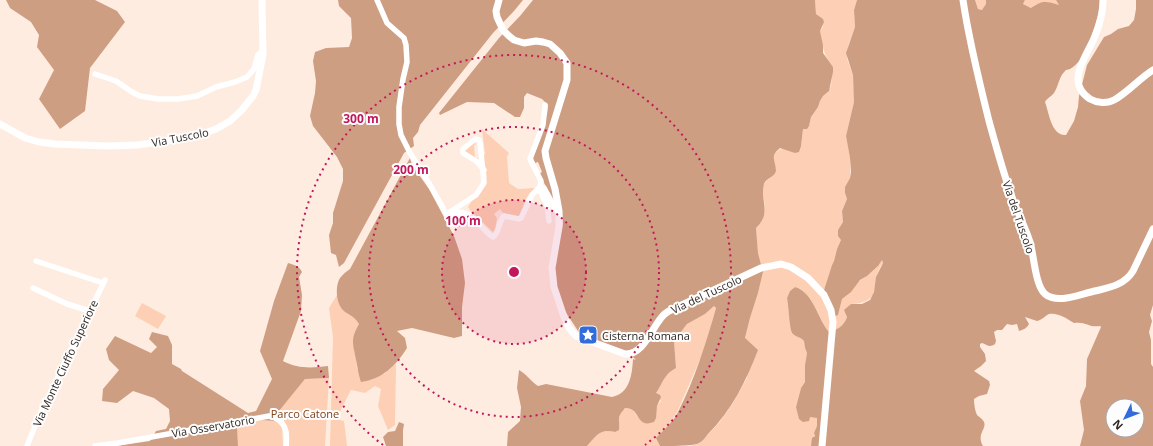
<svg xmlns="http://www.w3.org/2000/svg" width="1153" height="446" font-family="'Open Sans',sans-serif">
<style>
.green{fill:#fdcfb4}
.forest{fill:#ce9e82;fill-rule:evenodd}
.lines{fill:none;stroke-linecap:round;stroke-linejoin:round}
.minor{stroke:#fff;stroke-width:5.5}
.tertiary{stroke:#fff;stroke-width:7}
.ring{fill:none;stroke:#c2185b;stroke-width:2;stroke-dasharray:2 4}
.labels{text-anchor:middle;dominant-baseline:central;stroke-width:4;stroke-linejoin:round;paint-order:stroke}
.street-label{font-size:11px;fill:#2f2722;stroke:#fdfdfd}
.poi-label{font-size:11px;fill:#2f2722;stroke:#fdfdfd;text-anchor:start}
.park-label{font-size:11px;fill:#7f4218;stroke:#fdfdfd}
.centre{fill:#c2185b;stroke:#fdfdfd;stroke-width:2}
.ring-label{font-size:12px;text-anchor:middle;font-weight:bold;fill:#c2185b;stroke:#fdfdfd;stroke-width:4;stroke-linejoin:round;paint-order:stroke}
</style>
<rect width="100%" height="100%" fill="#ffece1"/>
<!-- green -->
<path class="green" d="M815 0H857L854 10 855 27 848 46 847 59 853 75 854 95V102L846 136 850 158V178L845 187V193L847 199 842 211 843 222 838 230 841 240 837 249 834 261 832 265 824 290 836 316 838 314 842 299C850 294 853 286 861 280 866 276 871 273 876 268 879 265 879 263 882 260L883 263C868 282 886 302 851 304L846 314 847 317C844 326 838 330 829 332 817 318 814 293 795 287L790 291 787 298C790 308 792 329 799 337 800 338 802 339 804 341L805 348 807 353 805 365V382L801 388 796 407 810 416 817 418V426L811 446H689L699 444 719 423 733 403 747 378 745 339 750 318 758 293 763 272 758 253 756 228C772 213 761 203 764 185 766 178 775 177 776 171 776 168 774 165 774 162 772 146 790 147 801 146L803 129 809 126 811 117 818 107 820 101 823 96 827 93 831 86 833 67C823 56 823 45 820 31L823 27 822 19 816 14Z
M975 0H986V4L983 10 978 9Z
M1025 0H1056L1060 5 1036 4 1031 8 1023 4Z
M482 129 509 153 507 157 509 183 518 189 535 188 529 194 526 199 520 215 518 217 503 213 500 209 494 214 497 218 495 230 493 232 471 211 468 207C472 199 483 190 486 183 488 175 485 164 483 157L485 154Z
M474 143 477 144 474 145 475 158H478V159L465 154V150Z
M337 295 342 308 354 317 359 324C349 343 356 350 357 369L384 374 396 364 395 425 388 430 378 406 381 389 375 386 365 393 351 390 336 419 344 421 347 446H330L333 337 329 308Z
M142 303 166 316 158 329 135 316Z
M714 306 716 307 705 348 677 412 667 428 657 438 660 446H587C596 436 600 428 615 432L619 426C617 418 620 414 625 408 633 407 633 411 637 416 639 419 643 421 645 423L654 422 657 406 661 401 655 393C664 383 663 375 676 368L674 341 687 324 705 314Z
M328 378H329L325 446H289V432L279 411 305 379Z
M260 420 276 421 282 427 283 446H238L237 425Z"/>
<!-- forest -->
<path class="forest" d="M6 0H95L117 11 125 22 90 68 85 111 60 129 39 99 54 70 37 47 39 35 31 22 10 8Z
M338 0H523L514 11 493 33 420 125 418 132 413 138 414 146 404 153 344 263 339 267 336 255 331 253 329 235 333 223V213L343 181V169L337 157 313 126 310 116 315 93 316 81 313 61 315 52 326 48 349 47 352 38 351 18 339 6Z
M533 0H815L816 14 823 19 824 22 820 31 823 45V53L833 67V72L829 91 823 96 820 101 818 107 811 117 809 126 807 129H803L801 146 799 152 795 153 780 148C769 157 776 161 776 171 775 177 766 178 764 184 760 203 772 213 756 228L758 253 763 272 758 293 750 318 745 338 758 350C746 381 732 410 708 434 705 438 701 443 697 444 686 446 672 446 660 446L656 438C664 430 673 422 678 412 695 379 706 343 716 308L714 306 705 314 687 324 674 341 676 368C664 374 663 383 656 393L660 395 661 397 657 406 656 418 654 422C635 429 641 407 625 408 616 419 620 417 619 430L615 432C600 428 596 436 587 446H507L508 432 520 421 521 407 517 388 519 370C528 375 530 381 538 386L546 384 612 397C630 393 632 375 633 359L636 360 628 352 580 334 565 311 560 300 554 275 556 257 563 223 562 211 555 202 539 174 542 172 538 162 535 163 532 155 544 115H547L548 105 542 99 527 93 524 97V108L520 117H515L494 103 467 102 440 115 439 113 499 38 520 16Z
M857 0H975L978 9 982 10 986 4V0H1025L1023 4 1031 8C1042 0 1046 1 1059 5L1056 0H1102C1098 16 1085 69 1066 70 1059 76 1059 85 1054 93 1051 97 1047 98 1045 102 1049 112 1051 136 1066 135L1074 121 1078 107 1079 96 1087 65 1104 37 1111 34 1118 29 1129 26 1134 20 1136 9V0H1153V305L1150 315 1152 321 1149 332 1151 340V364L1153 367V446H1080L1084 430 1080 401 1086 386 1087 359 1101 327 1100 326C1089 328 1086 321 1074 323 1068 319 1057 312 1049 314 1045 316 1042 320 1037 321L1025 317 1029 324C1027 328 1023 330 1019 331L1017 324 1012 325 1007 324 1002 330H997L994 332 996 341 995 344C989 348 988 345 982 343L980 344V347L985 354 986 361 981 366 974 371 989 381 990 385 987 394 979 396 974 399C974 404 975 411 977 415 979 417 983 419 984 422 987 429 976 434 983 446H811L812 438 815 436 814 433 817 426V418L810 417 809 421 803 422 799 419 796 407 801 388 805 382V365L807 353 805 348 804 341C801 337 796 337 793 334 789 330 789 306 787 298L790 291 795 287C814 293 817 318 829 332 837 330 844 326 847 317L844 310 851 304H862L870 300 874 292 876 277 883 263 882 260 878 266 867 276 860 280 851 292 842 299 838 315 836 316 830 314 824 290 832 265 834 261 837 249 841 240 838 236V230L843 222 842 211 847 199 845 193V187L850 178 851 172 850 158 846 136 854 102 853 75 846 53 855 27 854 10ZM1113 406H1137V430H1113Z
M410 158 412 165 429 189 454 236 462 259 465 283 462 307V336L454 338 412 328 397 331 405 338 407 348C396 366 382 379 361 382 358 373 358 369 356 360 353 343 350 340 359 324 353 314 347 315 342 309 336 301 335 286 340 278 343 274 347 271 350 269Z
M288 263C295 265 299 266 302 272L299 277 302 295 301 311 283 361C298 369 312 368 328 366L329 378 305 379 279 411 276 421 260 420 237 425 238 446H116L150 441 156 431 166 429 170 421 169 409 154 398 133 391 117 403 102 401 103 389 119 370 109 360 106 349 115 336 151 353 157 347 149 339 152 332 168 336 172 345V364L181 369 182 371 248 413 256 411 272 379 260 351 274 301Z
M399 422 404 424 403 430V446H386L383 437 388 432 395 431Z"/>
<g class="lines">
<!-- minor -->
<path class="minor" d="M377 0 387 23 404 38 406 45 407 62 403 79 399 107V124L401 135 410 153 429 183 447 215
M95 74 116 81 132 92 140 96 158 99H178L197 96 216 87 235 82 247 77 254 69 258 55 263 50
M540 187 541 181 530 159 543 125 545 105
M539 189 547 205 549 221
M450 212 476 195 484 183 480 143 479 140 475 139 463 149V153L476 161 484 170
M447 215C471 206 474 221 490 235L493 237C500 232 498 222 504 216L519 219 521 218 532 195 540 187 544 188 555 209 559 211
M36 261 103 283
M33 288 67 304 90 311
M27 446 38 418 105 280
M95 446 118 443 269 416C285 419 288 431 286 446"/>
<!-- tertiary -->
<path class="tertiary" d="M499 0 496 11 497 17 503 30 509 36 514 40 524 43 536 41 543 42 550 44 560 53 567 63V80L545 151 546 158 555 189 559 211V227L552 268 554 287 564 317 569 328 576 336 625 354C643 355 651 330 661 318 663 315 667 312 671 310L761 268 781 264 791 267 808 278 824 295 831 310 833 322 822 446
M963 0C969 41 979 81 989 121 996 146 1003 172 1012 197 1017 212 1025 226 1030 242 1034 255 1035 285 1045 294 1057 304 1078 295 1091 292 1107 288 1124 286 1133 271L1153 229
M1103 0C1103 13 1100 24 1095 36 1087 56 1064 82 1090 99 1097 103 1107 104 1114 100 1127 93 1140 78 1153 70
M0 124 25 138 39 142 55 144 108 146 137 145 194 137 216 129 230 121 241 111 253 96 256 90 263 55 262 0"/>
</g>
<!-- distance rings -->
<circle cx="514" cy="272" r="72" fill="#c2185b" fill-opacity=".12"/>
<g class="ring">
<circle cx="514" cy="272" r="72"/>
<circle cx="514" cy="272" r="145"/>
<path d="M383 445A217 217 0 1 1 645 445"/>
</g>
<!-- icons -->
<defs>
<g id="sight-square" transform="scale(1)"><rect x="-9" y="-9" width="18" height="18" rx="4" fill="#326bda" stroke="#fdfdfd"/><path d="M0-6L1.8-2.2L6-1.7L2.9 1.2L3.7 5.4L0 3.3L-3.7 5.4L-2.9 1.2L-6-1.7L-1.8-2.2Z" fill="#fff"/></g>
</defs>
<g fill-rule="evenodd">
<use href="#sight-square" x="588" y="335"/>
</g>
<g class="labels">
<!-- street labels -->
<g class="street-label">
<text transform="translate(180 137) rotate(-11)">Via Tuscolo</text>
<text transform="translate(1019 217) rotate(71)">Via del Tuscolo</text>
<text transform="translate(706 294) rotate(-25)">Via del Tuscolo</text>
<text transform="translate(65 363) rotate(-65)">Via Monte Ciuffo Superiore</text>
<text transform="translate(213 426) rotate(-10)">Via Osservatorio</text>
</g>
<!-- poi labels -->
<g class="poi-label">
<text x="602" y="335">Cisterna Romana</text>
</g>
<!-- park labels -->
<g class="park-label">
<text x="305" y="413">Parco Catone</text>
</g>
</g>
<circle cx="514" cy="272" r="6" class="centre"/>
<g class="ring-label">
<text x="361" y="123">300 m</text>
<text x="411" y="174">200 m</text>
<text x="463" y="225">100 m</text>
</g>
<!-- north arrow -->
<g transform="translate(1125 418) rotate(227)"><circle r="19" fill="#fdfdfd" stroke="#aba7a5"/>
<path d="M0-3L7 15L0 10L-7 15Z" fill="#326bda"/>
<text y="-6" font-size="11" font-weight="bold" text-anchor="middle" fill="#2f2722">N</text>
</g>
</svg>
